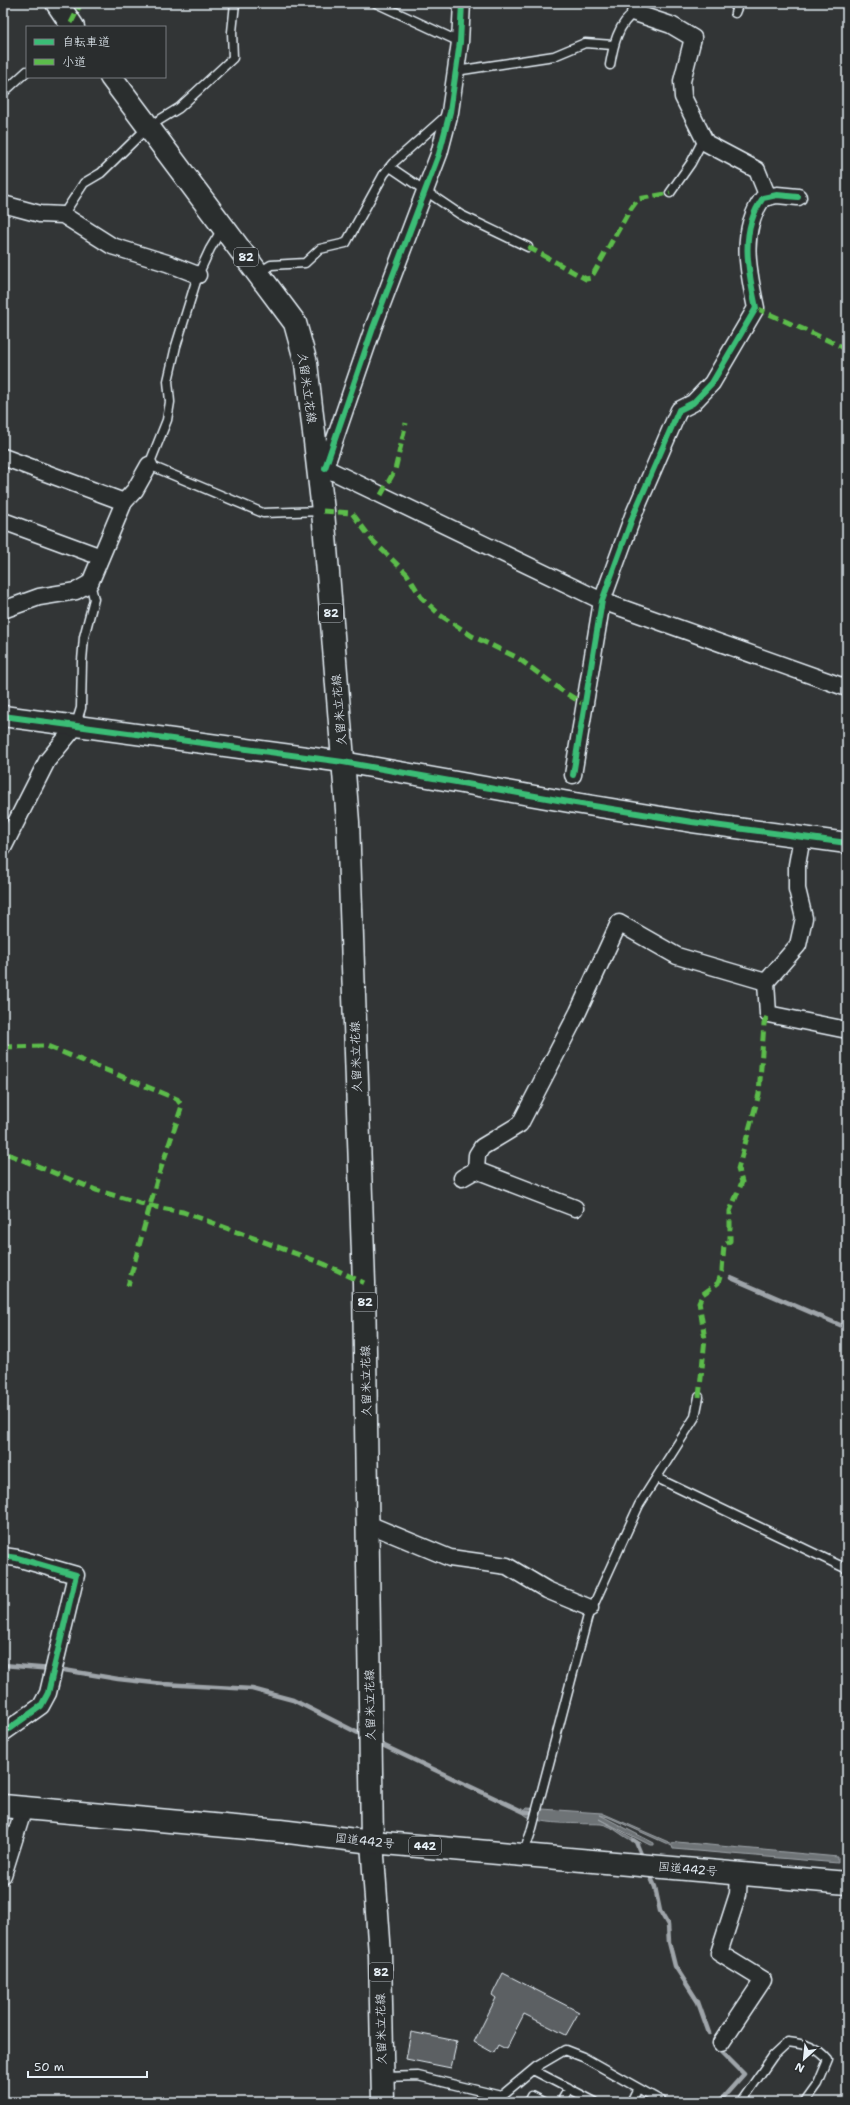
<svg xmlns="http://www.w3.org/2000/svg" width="850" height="2105" font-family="'Shantell Sans','Klee One',sans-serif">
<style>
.water{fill:#6e7376;stroke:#9fa5aa}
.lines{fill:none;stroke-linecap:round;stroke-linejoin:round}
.stream{stroke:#9fa5aa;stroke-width:4.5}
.building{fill:#5c6063;stroke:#e8f1f8}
.service-casing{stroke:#e8f1f8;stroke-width:11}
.minor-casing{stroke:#e8f1f8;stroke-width:19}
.tertiary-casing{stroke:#e8f1f8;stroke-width:23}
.primary-casing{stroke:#e8f1f8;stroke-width:25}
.trunk-casing{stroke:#e8f1f8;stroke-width:25}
.service{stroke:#2a2d2e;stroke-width:8}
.minor{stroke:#2a2d2e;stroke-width:16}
.tertiary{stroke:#2a2d2e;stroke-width:20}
.primary{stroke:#2a2d2e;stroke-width:22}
.trunk{stroke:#2a2d2e;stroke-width:22}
.quiet{stroke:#5cbc4b;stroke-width:5;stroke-dasharray:10 5;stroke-linecap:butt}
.cycleway-casing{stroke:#2a2d2e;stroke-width:8}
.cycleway{stroke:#3abd76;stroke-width:6}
.labels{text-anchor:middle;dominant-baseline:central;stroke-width:3;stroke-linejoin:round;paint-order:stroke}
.shield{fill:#2a2d2e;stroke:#afb6bb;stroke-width:1}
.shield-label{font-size:11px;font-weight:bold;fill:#e8f1f8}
.street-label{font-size:12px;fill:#e8f1f8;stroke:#2a2d2e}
</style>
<rect width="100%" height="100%" fill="#323536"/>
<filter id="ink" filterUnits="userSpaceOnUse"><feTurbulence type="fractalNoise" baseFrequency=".025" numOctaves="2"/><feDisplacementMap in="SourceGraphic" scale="8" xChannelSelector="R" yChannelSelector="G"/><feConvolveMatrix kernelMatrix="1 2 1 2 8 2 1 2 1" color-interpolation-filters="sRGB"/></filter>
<g filter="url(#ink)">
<!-- water -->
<path class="water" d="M527 1808 602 1813 673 1844 677 1842 838 1857V1863L673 1849 672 1846 608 1817 600 1815 654 1843V1845H650L599 1819 641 1843C626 1842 614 1825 601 1824 583 1823 534 1826 523 1813Z"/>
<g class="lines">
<!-- stream -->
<path class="stream" d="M731 1278 847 1328
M3 1665 64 1670 118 1679 163 1684 252 1689 293 1700 364 1736
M376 1742 524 1812H529
M633 1840 636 1842 643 1859
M649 1873 655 1887 660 1911 668 1925 669 1942 675 1966 698 2002 709 2033
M717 2047 744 2074 719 2102"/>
</g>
<!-- building -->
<path class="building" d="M503 1973 579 2012 566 2035 524 2014 506 2049 498 2045 494 2053 474 2042 496 1998 492 1995Z
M411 2032 457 2041 451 2068 406 2059Z"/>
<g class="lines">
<!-- service casing -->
<g class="service-casing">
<path id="service" d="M376 3 460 42
M735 13 739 3
M610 65C613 47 618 22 635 13
M456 71 554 56 585 43 613 45
M3 93 27 71
M390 167 461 215 528 247
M670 193 691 163 704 138
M63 215 84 183 101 173 148 127 179 108 233 58 232 32 235 3
M222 229 210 249 198 275 176 346 168 381 170 402 167 420 149 465 263 513 322 511
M258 273 271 265 305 263 320 249 346 243 384 174 393 163 446 116
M75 727 81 708 82 661 84 637 94 599 90 583
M657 1478 847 1569
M523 1855 531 1832 590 1608 593 1606 639 1505 695 1417 699 1397
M533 2070 595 2102
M383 2077 418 2076 501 2096
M494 2102 536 2067 565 2050 583 2057 663 2102
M528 2102 531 2096 543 2102
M561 2102 569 2088
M631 2102 638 2088
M741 2102 773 2056 788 2042C805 2044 817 2047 828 2060L818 2084 805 2102"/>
</g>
<!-- minor casing -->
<g class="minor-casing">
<path id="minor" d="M639 3 635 13 671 25 693 38 682 81 683 97 706 143 757 170 768 197
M3 204 40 214 63 215 112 246 167 263 198 275
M3 457 124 502
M317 464 602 601 847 688
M325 468 373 328 439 154 450 112 460 42 462 3
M3 521 101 557
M3 610 39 597 76 591 90 583 124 502 135 490 149 465
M573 775 602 601 633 516 679 410 693 403 712 383 756 308C748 270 739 231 763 198L777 195 798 197
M3 848 47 761 75 727
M766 982 768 1014 847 1030
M462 1178 476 1170
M575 1208 476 1170 477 1155 482 1147 520 1124 578 1012 619 923 677 956 766 982 798 945 804 918 797 889V865L802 837
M368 1524 450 1558 507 1566 547 1590 590 1608
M3 1556 17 1558 76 1575 48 1693 41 1706 3 1733
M3 1875 24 1808
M721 2043 763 1980 719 1953 738 1894 739 1874"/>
</g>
<!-- tertiary casing -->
<g class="tertiary-casing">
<path id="tertiary" d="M3 716 343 762 569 802 692 822 847 843"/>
</g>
<!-- primary casing -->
<g class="primary-casing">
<path id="primary" d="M57 3 73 27
M111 77 295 323 306 363 323 511 348 822 364 1283 372 1842 380 1955 383 2102"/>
</g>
<!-- trunk casing -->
<g class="trunk-casing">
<path id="trunk" d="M3 1806 280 1831 372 1842 847 1883"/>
</g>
<!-- service -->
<use href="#service" class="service"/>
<!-- minor -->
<use href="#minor" class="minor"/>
<!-- tertiary -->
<use href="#tertiary" class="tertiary"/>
<!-- primary -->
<use href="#primary" class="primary"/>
<!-- trunk -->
<use href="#trunk" class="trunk"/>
<!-- quiet -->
<path class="quiet" d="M71 23 81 3
M528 247 586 279 591 278 628 213 638 199 670 193
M756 308 847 349
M381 495 395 470 406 423
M323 511 352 513 373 541 407 574 421 597 440 615 472 636 518 658 561 690 585 705
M3 1047 47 1046 177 1099 182 1106 157 1180 128 1286
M8 1154 96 1190 150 1206 183 1212 324 1264 364 1283
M699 1397 705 1339 699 1302 703 1294 718 1283 722 1271 724 1245 730 1241V1211L742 1182 738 1169 759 1094 764 1024 768 1014"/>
<!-- cycleway casing -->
<g class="cycleway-casing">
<path id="cycleway" d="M325 468 373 328 439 154 450 112 460 42 462 3
M3 716 343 762 569 802 692 822 847 843
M573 775 602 601 633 516 679 410 693 403 712 383 756 308C748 270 739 231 763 198L777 195 798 197
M3 1556 17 1558 76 1575 48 1693 41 1706 3 1733"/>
</g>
<!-- cycleway -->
<use href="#cycleway" class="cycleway"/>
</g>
</g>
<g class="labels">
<!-- shield labels -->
<g class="shield">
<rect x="234" y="248" width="24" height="18" rx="3"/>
<rect x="319" y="604" width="24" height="18" rx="3"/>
<rect x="353" y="1293" width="24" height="18" rx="3"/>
<rect x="409" y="1837" width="32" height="18" rx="3"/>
<rect x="369" y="1963" width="24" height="18" rx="3"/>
</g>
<g class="shield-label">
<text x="246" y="257">82</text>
<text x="331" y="613">82</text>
<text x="365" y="1302">82</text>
<text x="425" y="1846">442</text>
<text x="381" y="1972">82</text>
</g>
<!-- street labels -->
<g class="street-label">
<text transform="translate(307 388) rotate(82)">久留米立花線</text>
<text transform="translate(339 710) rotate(-95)">久留米立花線</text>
<text transform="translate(356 1057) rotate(-92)">久留米立花線</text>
<text transform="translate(366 1381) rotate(-91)">久留米立花線</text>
<text transform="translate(370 1705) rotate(-91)">久留米立花線</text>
<text transform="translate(365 1841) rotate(6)">国道442号</text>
<text transform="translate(688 1869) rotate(5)">国道442号</text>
<text transform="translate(381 2029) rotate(-91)">久留米立花線</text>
</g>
</g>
<!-- margin -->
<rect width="850" height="2105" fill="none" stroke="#2a2d2e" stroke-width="16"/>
<rect x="8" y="8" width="834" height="2089" fill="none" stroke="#e8f1f8" stroke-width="1.5" filter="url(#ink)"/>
<!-- legend -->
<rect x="26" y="26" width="140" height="52" fill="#2a2d2e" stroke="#767b7f"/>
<rect x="34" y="39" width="20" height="6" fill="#3abd76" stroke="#767b7f"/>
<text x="62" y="46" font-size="12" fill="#e8f1f8">自転車道</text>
<rect x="34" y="59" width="20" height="6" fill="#5cbc4b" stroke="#767b7f"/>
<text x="62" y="66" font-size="12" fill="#e8f1f8">小道</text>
<!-- north arrow -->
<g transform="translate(804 2059) rotate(207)" stroke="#2a2d2e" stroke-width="3" paint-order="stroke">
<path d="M0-3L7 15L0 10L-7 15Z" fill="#e8f1f8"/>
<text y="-6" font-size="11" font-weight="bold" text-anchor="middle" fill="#e8f1f8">N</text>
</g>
<!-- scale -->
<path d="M28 2071v6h119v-6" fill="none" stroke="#e8f1f8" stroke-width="2"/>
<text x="34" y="2071" font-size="12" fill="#e8f1f8" stroke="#2a2d2e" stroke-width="3" paint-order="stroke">50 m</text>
</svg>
